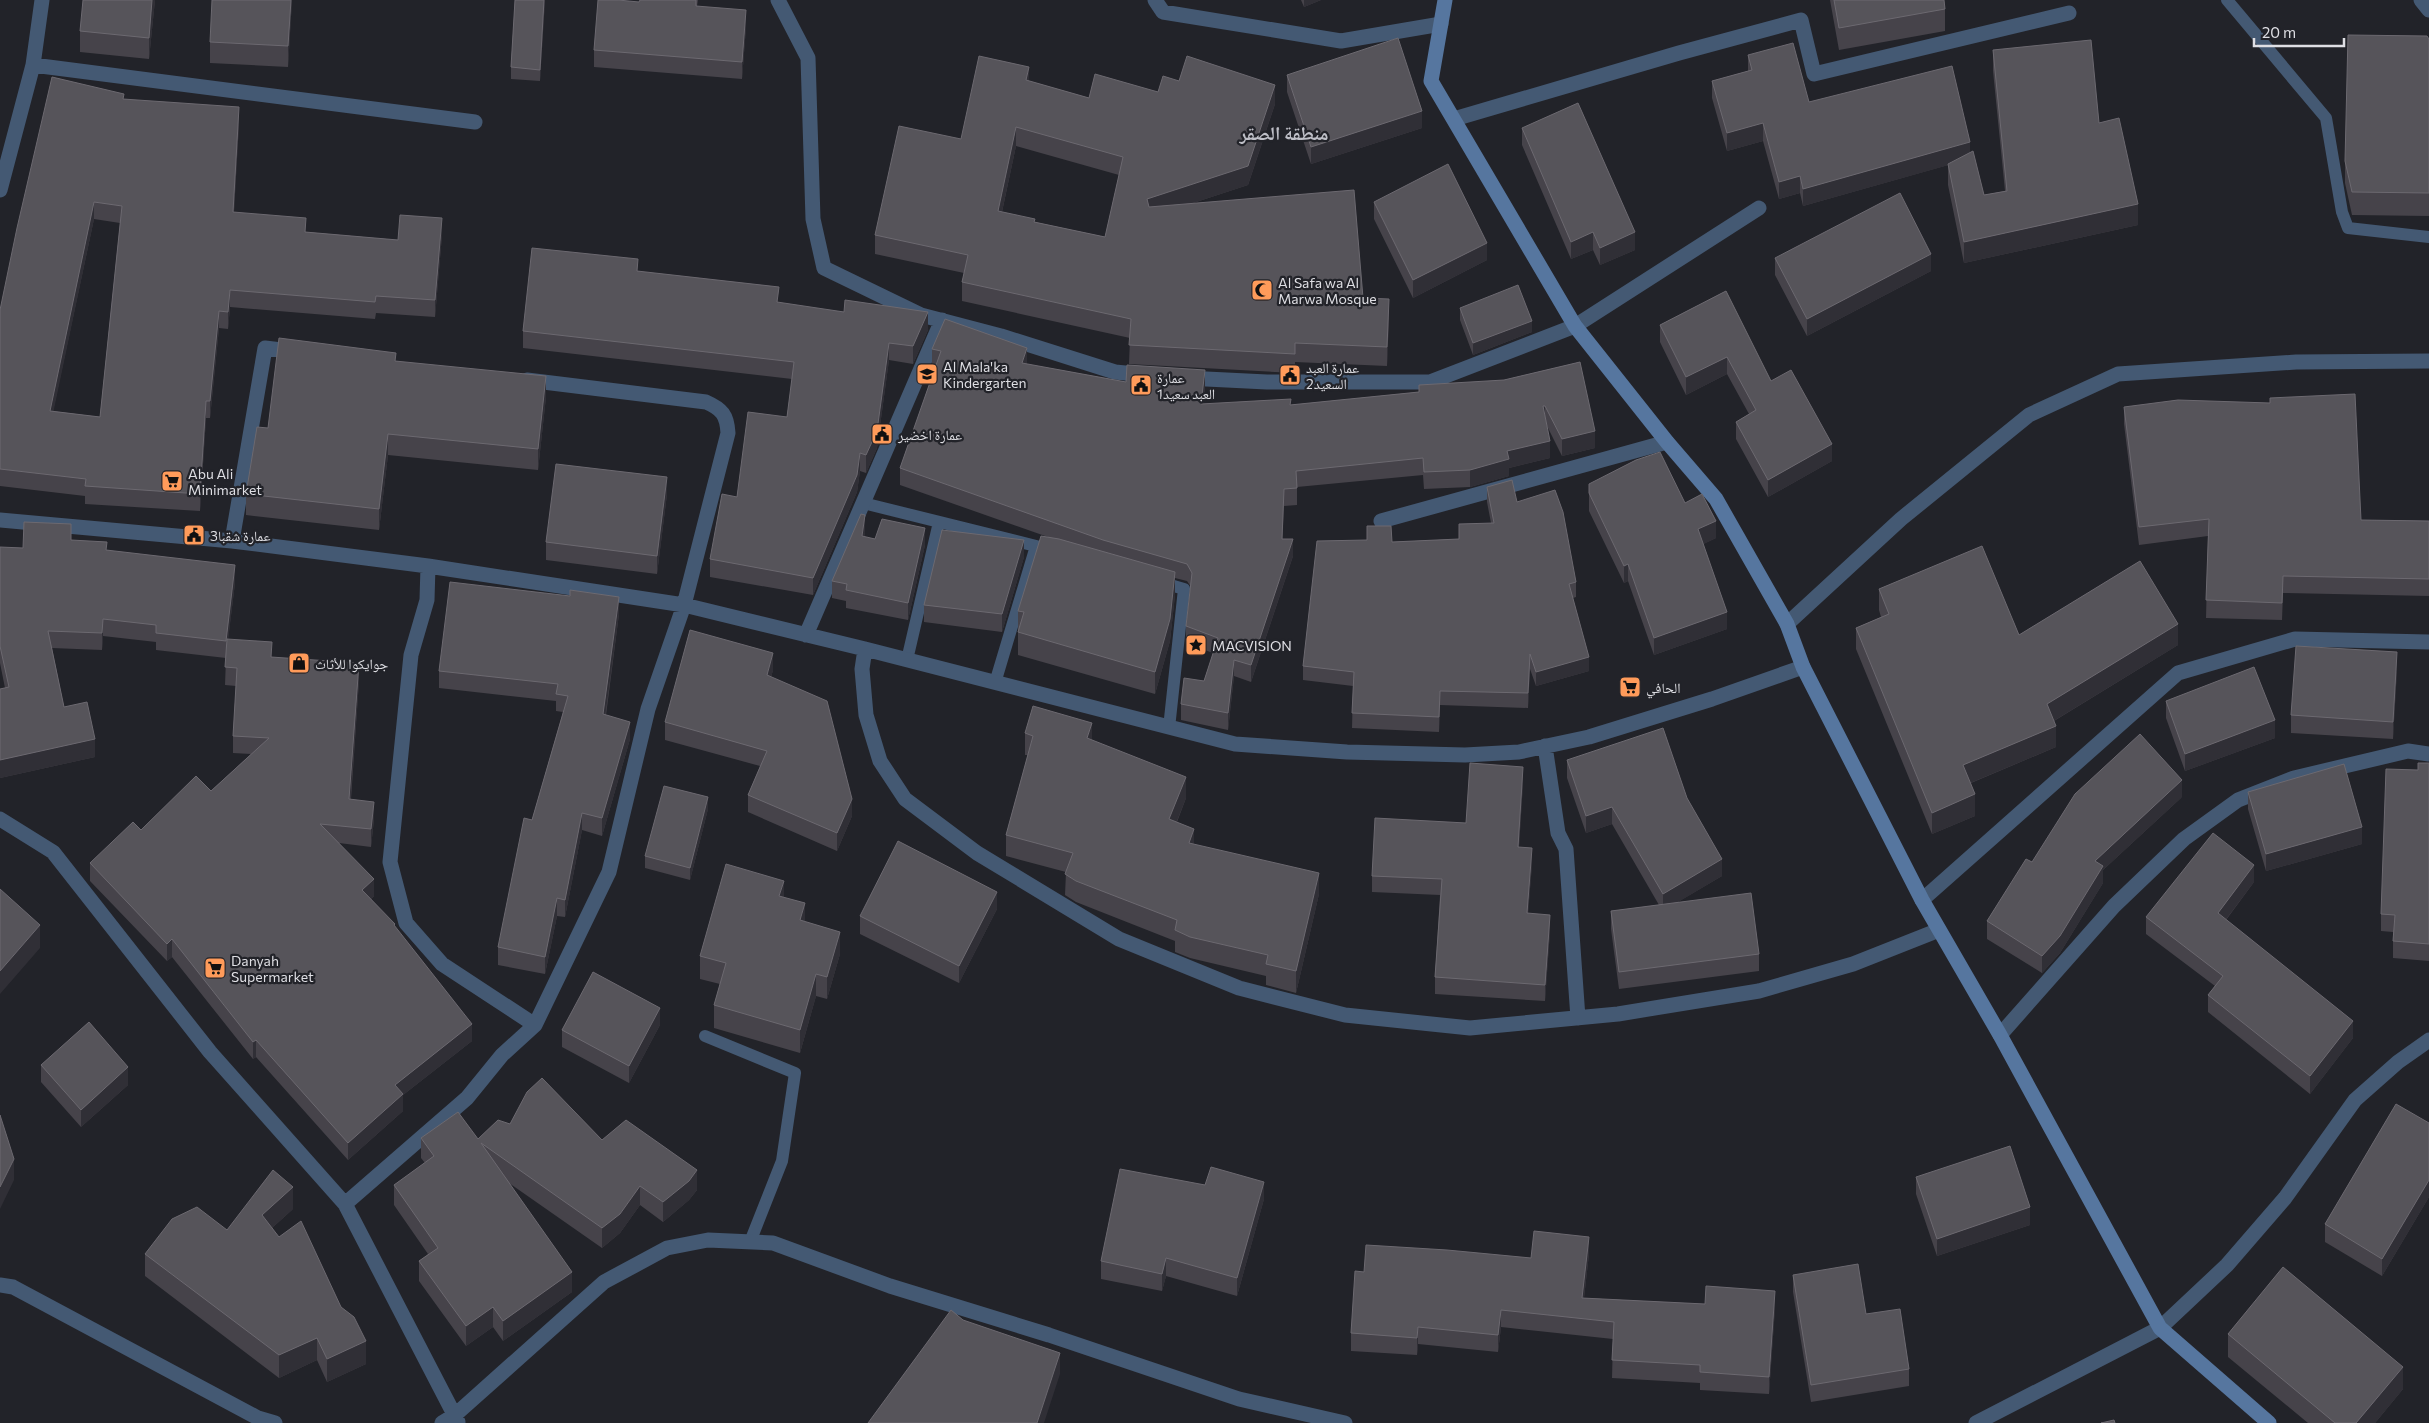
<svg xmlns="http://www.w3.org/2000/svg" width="2429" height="1423" font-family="Commissioner,'Noto Naskh Arabic',sans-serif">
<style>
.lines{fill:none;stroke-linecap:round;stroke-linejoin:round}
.lane{stroke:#445973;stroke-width:12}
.street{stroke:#445973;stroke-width:15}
.secondary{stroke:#56769f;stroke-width:15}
.wall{fill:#46434a;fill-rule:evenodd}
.shaded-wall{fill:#302f36}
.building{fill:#56545a;stroke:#6c6970;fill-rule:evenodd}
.labels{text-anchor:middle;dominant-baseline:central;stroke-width:4.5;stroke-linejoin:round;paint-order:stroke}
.poi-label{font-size:14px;fill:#dfdfe4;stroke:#222329;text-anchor:start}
.district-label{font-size:19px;font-weight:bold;fill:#bebfc7;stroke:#222329}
</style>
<rect width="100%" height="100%" fill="#222329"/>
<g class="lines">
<!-- lane -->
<path class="lane" d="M2227 0 2326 118 2342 212 2348 228 2429 237
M863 503 1052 550
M1160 582 1184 589 1169 728
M907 660 939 522
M995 683 1036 546
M705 1036 795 1073 782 1161 750 1242"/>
<!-- street -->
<path class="street" d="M778 0 808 58 813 219 824 268 921 315 1001 336 1115 372 1146 375
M1155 0 1163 12 1341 41 1441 24
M2421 0 2429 10
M33 65 475 122
M1454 119 1679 53 1801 20 1814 74 2069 13
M0 190 33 65 42 0
M1186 378 1267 382H1430L1575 326 1759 208
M0 520 232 541 428 566 684 605 865 649 1235 744 1347 752 1465 755 1519 752 1589 737 1712 699 1803 667
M1381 521 1667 442
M232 541 265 348 298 352
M428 566 427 600 411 655 390 862 406 923 442 964 535 1025
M1787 624 1901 519 2029 415 2118 374 2296 362 2429 361
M806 635 942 320
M865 649 862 669 866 715 880 761 905 799 977 853 1119 939 1239 988 1345 1015 1470 1028 1618 1014 1759 991 1853 964 1939 930
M1545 746 1558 833 1566 849 1578 1018
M0 819 53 852 210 1052 345 1204 467 1098 502 1055 535 1025 609 872 648 709 684 605 728 433C727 415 722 409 706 402L527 380
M1922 900 2178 673 2295 639 2429 642
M2000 1035 2114 906 2184 839 2238 800 2294 778 2408 751 2429 754
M345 1204 458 1422
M0 1285 13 1287 258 1418 275 1423
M442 1423 455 1415 604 1282 667 1248 708 1240 773 1243 890 1286 1049 1335 1239 1399 1345 1423
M1976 1423 2160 1328 2227 1265 2285 1198 2355 1100 2398 1062 2429 1040"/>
<!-- secondary -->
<path class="secondary" d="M1445 0 1431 81 1575 326 1667 442 1716 499 1787 624 1803 667 1922 900 2000 1035 2160 1328 2269 1423"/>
</g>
<!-- wall -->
<path class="wall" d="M155 0 149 59 80 52V31Z
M292 0 288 67 210 63V42Z
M515 0H545L540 81 511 79V67Z
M698 0 697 6 746 27 742 79 594 67V50L639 2Z
M1301 0H1321L1304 7Z
M1830 0H1944L1945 9V31L1839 50Z
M2429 39V216L2352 215 2345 183V161Z
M1993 50 2099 123 2138 225 1964 263 1948 185V165L1803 206 1800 193 1779 199 1763 141 1727 151 1712 98V81L1748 71V55L1809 102 1970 153 1984 195 2005 191 1993 71Z
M1287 75 1422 128 1311 164 1287 92Z
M1029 81 1089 98 1158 92 1179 81 1275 104 1248 185 1190 204 1363 298 1389 318 1387 366 1295 362V373L1129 364 1130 338 962 301V282L964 273 875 254V235L961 139ZM1016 146 1119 175 1105 237 1035 222 1002 212Z
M124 99 239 124 234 212 306 232 398 240 442 235 435 317 376 313 375 319 230 307 228 329 219 328 210 418H206L200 511 85 504V496L0 486V310ZM94 219 120 223 100 417 53 411Z
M1522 128 1635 250 1600 265 1593 250 1571 259 1522 145Z
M1374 202 1487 260 1413 298 1374 219Z
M1775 258 1931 271 1807 336 1775 275Z
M638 271 779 303 928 330 913 364 889 360 877 448 866 473 860 471 857 492 813 595 710 577V559L737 497 787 417 792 379 523 348V331Z
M1726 291 1771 381 1832 461 1768 497 1736 439V422L1749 414 1727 374 1686 395 1660 342V325Z
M1460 308 1532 332 1473 355 1460 320Z
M932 349 1027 364 1126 382 1205 387 1203 404 1291 405 1419 392 1504 380 1580 362 1595 448 1562 456 1546 424 1550 458 1509 468V476L1470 487 1424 489 1423 475 1297 487V505L1284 506 1282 539 1293 556 1251 682 1234 676 1228 730 1181 720V704L1204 681 1213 653 1186 643V626L1191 587 1187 581 1175 578V595L1170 641 1155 694 1018 655V611L1048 537 900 485V468L936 367 932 366Z
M396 361 546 397 538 470 388 455 379 530 246 515V494L268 428Z
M2124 407 2361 520 2429 521V596L2283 593 2282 620 2206 618 2208 536 2139 545 2124 424Z
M1589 484 1716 538 1703 544 1727 629 1654 655 1628 581 1624 583 1589 511Z
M1487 487 1517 502 1576 582V597L1573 598 1589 671 1536 686 1530 669 1528 708 1440 705 1439 732 1352 728 1353 686 1303 680V666L1392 542 1459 539 1491 523 1487 502Z
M667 494 657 574 546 560V542Z
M865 532 864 537 875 539 925 545 908 620 846 608V601L832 598V581Z
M71 540 107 550 235 583 228 639 272 657 359 681 351 799 374 819 371 847 339 843 374 896 371 899 395 927 472 1041 403 1095V1111L348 1160 256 1057 253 1059 172 957 167 961 90 881V863L141 830 211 791 251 754 233 753V736L236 686 225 685 226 658 156 650V642L103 636 102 650 52 648 64 707 95 757 0 778V689L5 688 0 663V547L23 548Z
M1024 557 1002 632 924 622V605Z
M1879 589 2019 635 2178 645 2054 721 2056 747 1971 783 1975 816 1932 834 1856 649V628L1881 617 1879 610Z
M619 614 606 715 630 739 602 836 582 830 565 917 557 916 545 974 498 965V947L532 820 563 712 556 711V701L439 688V671Z
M773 670 771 677 852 816 837 851 748 812V795L760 766 665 740V722Z
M2397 670 2393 739 2291 733V715Z
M2166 701 2275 738 2185 771 2166 718Z
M1025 733 1092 740 1186 798 1177 822 1194 844 1319 894 1296 993 1266 985V976L1190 958 1175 952V941L1076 902 1065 895 1066 872 1006 856V835L1028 755H1025Z
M1567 760 1687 798 1722 876 1676 903 1759 954V971L1619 989 1611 929V911L1659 905 1612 824 1586 833 1567 778Z
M2429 763V961L2393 958V932L2381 931V914L2418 770Z
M1523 783 1519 847 1532 864 1528 913 1550 931 1545 1001 1435 994V977L1440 895 1372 892V876L1466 823Z
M2248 792 2362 844 2266 871 2248 809Z
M2182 797 2103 870V883L2060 953 2042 973 1987 939V921L2032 862Z
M708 809 690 880 645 868V856Z
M2254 882 2226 920 2353 1038 2310 1094 2208 1012V995L2215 986 2146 934V917Z
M784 897 805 922 840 954 827 999 816 996 800 1053 714 1028V1005L720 984 700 979V956Z
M997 909 959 983 860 934V916Z
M660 1025 629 1083 562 1047V1030Z
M41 1065 128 1085 81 1127 41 1082Z
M2429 1123V1197L2382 1276 2325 1242V1224Z
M510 1124 602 1140 697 1190 689 1200 663 1222 640 1205 620 1233 602 1248 509 1183 572 1292 503 1341 493 1327 466 1346 419 1281V1261L428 1254 394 1205V1185L425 1163 421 1158V1138L478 1139Z
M1916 1177 2030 1225 1937 1256 1916 1194Z
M1264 1199 1237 1296 1166 1276 1162 1291 1101 1279V1261Z
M293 1209 272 1228 366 1364 327 1382 317 1360 279 1378 145 1276V1254Z
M1589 1254 1584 1298 1775 1308 1769 1394 1700 1390V1383L1612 1378 1613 1339 1501 1327 1498 1352 1418 1344 1417 1355 1351 1351V1333L1364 1272Z
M1793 1275 1866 1314 1909 1369V1386L1811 1402 1793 1292Z
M2228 1334 2403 1389 2375 1423H2308L2228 1357Z"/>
<!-- shaded-wall -->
<path class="shaded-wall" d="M152 0H155L149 59V38Z
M291 0H292L288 67V46Z
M544 0H545L540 81V70Z
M1304 0H1321L1304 7Z
M746 10V27L742 79V62Z
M1029 67V86L1026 80Z
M1275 85V104L1248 185 1147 218V199Z
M239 107V124L233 229V212Z
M1422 111V128L1311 164V147Z
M1763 123V141L1727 151V133Z
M1016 127V146L998 230V211Z
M1970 142V159L1803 206V189Z
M1800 176V193L1779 199V182Z
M94 202V219L50 428V411Z
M2138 204V225L1964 263V242Z
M442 218V235L435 317V300Z
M1593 232V250L1571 259V242Z
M1635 232V250L1600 265V248Z
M1487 243V260L1413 298V280Z
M1931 254V271L1807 336V319Z
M230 290V307L228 329V312Z
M1389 299V318L1387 366V347Z
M219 311V328L210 418V401Z
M928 312V330L913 364V346Z
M1532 321V332L1473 355V343Z
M889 343V360L877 448 866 473V455Z
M1027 348V365L1022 363Z
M1727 357V374L1686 395V377Z
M1205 370V387L1201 421V404Z
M546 376V397L538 470V449Z
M206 401V418L200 511V494Z
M1543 406H1545V422Z
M1595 431V448L1562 456V439Z
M388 434V455L379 530V509Z
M1550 441V458L1509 468V476L1470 487V470L1507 451Z
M1832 444V461L1768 497V480Z
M860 453V471L857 492 813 595V578Z
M667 477V494L657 574V556Z
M1284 489V506L1282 556V539Z
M865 515V532L862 554V536Z
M1716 521V538L1698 547V529Z
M925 528V545L908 620V603Z
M1293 539V556L1251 682V665Z
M1024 540V557L1002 632V614Z
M1628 564V581L1624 583V566Z
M235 565V583L226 658V641Z
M1175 572V595L1170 641 1155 694V672Z
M619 597V614L603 732V714Z
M1727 612V629L1654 655V638Z
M103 619V636L102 650V633Z
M2178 624V645L2047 725V704Z
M2397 652V670L2393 739V722Z
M773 653V670L767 692V675Z
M1530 654V669L1528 708V693Z
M1589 657V671L1536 686V672Z
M1234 660V676L1228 730V713Z
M359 663V681L349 817V799Z
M1440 691V705L1439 732V717Z
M2275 720V738L2185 771V754Z
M630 722V739L602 836V818Z
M1092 723V744L1087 738Z
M2056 726V747L1963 786V765Z
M95 739V757L0 778V760Z
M1523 767V783L1518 864V847Z
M1186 777V798L1169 841V819Z
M2182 780V797L2103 870V883L2060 953 2042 973V956L2095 861Z
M1975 794V816L1932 834V813Z
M708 797V809L690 880V868Z
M852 799V816L837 851V833Z
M374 802V819L371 847V829Z
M1612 807V824L1586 833V816Z
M582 813V830L565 917V900Z
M2362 827V844L2266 871V854Z
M1194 829V851L1189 843Z
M1532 848V864L1527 930V913Z
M1722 859V876L1663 911V894Z
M2254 865V882L2218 930V913Z
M1319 873V894L1296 993V971Z
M374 879V896L362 907V890Z
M784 881V903L779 896Z
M997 892V909L959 983V966Z
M557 898V916L545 974V957Z
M805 903V926L800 920Z
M1550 915V931L1545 1001V985Z
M40 925V948L0 994V971Z
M840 932V954L827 999V977Z
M172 939V957L167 961V944Z
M816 974V996L800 1053V1030Z
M660 1008V1025L629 1083V1066Z
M2353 1021V1038L2310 1094V1076Z
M472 1024V1041L403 1095V1111L348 1160V1143L395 1085Z
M256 1040V1057L253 1059V1042Z
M128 1067V1085L81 1127V1110Z
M14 1159V1180L0 1209V1187Z
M697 1170V1190L689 1200 663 1222V1202Z
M2429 1180V1197L2382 1276V1259Z
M1264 1182V1199L1237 1296V1278Z
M640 1186V1205L620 1233 602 1248V1228Z
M293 1187V1209L262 1237V1215Z
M2030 1207V1225L1937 1256V1239Z
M1589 1237V1254L1582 1315V1298Z
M1166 1258V1276L1162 1291V1274Z
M572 1272V1292L503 1341V1321Z
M1775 1291V1308L1769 1394V1377Z
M493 1307V1327L466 1346V1326Z
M1501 1310V1327L1498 1352V1335Z
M1418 1327V1344L1417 1355V1338Z
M317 1338V1360L279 1378V1355Z
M366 1341V1364L327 1382V1359Z
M1060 1353V1374L1044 1423H1037Z
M2403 1367V1389L2375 1423H2356Z"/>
<!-- building -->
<path class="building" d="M83 0H152L149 38 80 31Z
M212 0H291L288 46 210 42Z
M515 0H544L540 70 511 67Z
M598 0H618L639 2 640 0H696V6L746 10 742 62 594 50Z
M1834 0H1944L1945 9 1839 28Z
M2348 35 2427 36 2429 39V193L2352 192 2345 161Z
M1398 38 1422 111 1311 147 1287 75Z
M2091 40 2099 123 2119 118 2138 204 1964 242 1948 164 1973 151 1984 195 2007 191 1993 50Z
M1793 43 1809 102 1952 66 1970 142 1803 189 1800 176 1779 182 1763 123 1727 133 1712 81 1752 70 1748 55Z
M979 56 1029 67 1026 80 1089 98 1095 74 1158 92 1163 76 1179 81 1187 56 1275 85 1248 166 1147 199 1149 207 1354 190 1363 298 1389 299 1387 347 1295 343V354L1129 345 1131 319 962 282 968 255 875 235 899 126 961 139ZM1016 127 1123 157 1105 237 1034 222 1035 219 998 211Z
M52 77 124 94 123 99 239 107 233 212 306 218 305 232 398 240 400 215 442 218 435 300 376 296 375 302 230 290 228 312 219 311 210 401H206L200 494 85 486 86 479 0 469V310L17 228ZM94 202 122 206 100 417 50 411Z
M1578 103 1635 232 1600 248 1593 232 1571 242 1522 128Z
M1448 164 1487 243 1413 280 1374 202Z
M1900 193 1931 254 1807 319 1775 258Z
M532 248 638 259 637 271 779 287 777 302 844 312 845 300 928 312 913 346 889 343 877 431 866 455 860 453 857 475 813 578 710 559 722 494 737 497 748 412 787 417 794 362 523 331Z
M1518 285 1532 321 1473 343 1460 308Z
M1726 291 1771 381 1791 370 1832 444 1768 480 1736 422 1756 410 1727 357 1686 377 1660 325Z
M945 319 1027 348 1022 363 1126 382 1127 365 1205 370 1201 404 1291 399 1290 405 1419 392V385L1504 380 1580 362 1595 431 1562 439 1545 406H1543L1550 441 1507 451 1509 459 1470 470 1424 472 1423 458 1296 471 1297 488 1284 489 1282 539H1293L1251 665 1234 660 1228 713 1181 704 1184 678 1204 681 1218 638 1186 626 1192 573 1187 564 1103 540 900 468 941 351 932 349Z
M279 338 396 353 395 361 546 376 538 449 388 434 379 509 246 494 257 427 268 428Z
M2355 394 2361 520 2429 521V579L2283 576 2282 603 2206 600 2209 519 2139 527 2124 407 2178 400 2270 403V398Z
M1660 452 1685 503 1702 494 1716 521 1698 529 1727 612 1654 638 1628 564 1624 566 1589 493V484L1636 460Z
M556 464 667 477 657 556 546 542Z
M1512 480 1517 502 1555 490 1563 512 1576 582 1569 584 1589 657 1536 672 1530 654 1528 693 1440 691 1439 717 1352 713 1354 672 1303 666 1317 541 1367 540V526H1391L1392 542 1459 539V524L1494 523 1487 487Z
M861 514 865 515 862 536 875 539 882 519 925 528 908 603 846 590 847 584 832 581Z
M24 522 71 524V540L107 542 106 550 235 565 226 641 156 633V625L103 619 102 633 48 631 64 707 87 702 95 739 0 760V689L9 687 0 646V547L23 548Z
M942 530 1024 540 1002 614 924 605Z
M1041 536 1059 539 1175 572 1170 619 1155 672 1018 632 1024 612 1018 611Z
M1982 546 2019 635 2140 561 2178 624 2047 704 2056 726 1963 765 1975 794 1932 813 1856 628 1889 614 1879 589Z
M450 582 570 596V590L619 597 603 714 630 722 602 818 582 813 565 900 557 898 545 957 498 947 524 818 532 820 568 696 556 694 558 684 439 671Z
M690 630 773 653 767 675 827 701 852 799 837 833 748 795 767 751 665 722Z
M227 639 272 642 271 657 359 663 349 799 374 802 371 829 320 824 374 879 362 890 395 924 394 925 472 1024 395 1085 403 1094 348 1143 256 1040 253 1042 172 939 167 944 90 863 133 822 141 830 196 776 211 791 269 738 233 736 237 668 225 667Z
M2296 646 2397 652 2393 722 2291 715Z
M2254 667 2275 720 2185 754 2166 701Z
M1033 706 1092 723 1087 738 1186 777 1169 819 1194 829 1189 843 1319 873 1296 971 1266 964 1268 955 1190 937 1175 930 1177 920 1076 881 1065 874 1073 853 1006 835 1033 736 1025 733Z
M1663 728 1687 798 1722 859 1663 894 1612 807 1586 816 1567 760Z
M2140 734 2182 780 2095 861 2103 866 2060 936 2042 956 1987 921 2026 859 2032 862 2075 794Z
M1470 763 1523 767 1518 847 1532 848 1527 913 1550 915 1545 985 1435 977 1442 879 1372 876 1375 818 1466 823Z
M2418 763H2429V944L2393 941 2395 915 2381 914 2386 769 2418 770Z
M2344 764 2362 827 2266 854 2248 792Z
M664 786 708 797 690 868 645 856Z
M2213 833 2254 865 2218 913 2353 1021 2310 1076 2208 995 2223 976 2146 917Z
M898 841 997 892 959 966 860 916Z
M726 864 784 881 779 896 805 903 800 920 840 932 827 977 816 974 800 1030 714 1005 726 963 700 956Z
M0 889 40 925 0 971Z
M1751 893 1759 954 1619 972 1611 911Z
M593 972 660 1008 629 1066 562 1030Z
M89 1022 128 1067 81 1110 41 1065Z
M542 1078 602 1140 626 1120 697 1170 689 1181 663 1202 640 1186 620 1214 602 1228 481 1143 572 1272 503 1321 493 1307 466 1326 419 1261 438 1248 394 1185 434 1156 421 1138 458 1112 478 1139 498 1120 510 1124 527 1092Z
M2396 1104 2429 1123V1180L2382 1259 2325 1224Z
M0 1115 14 1159 0 1187Z
M2010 1146 2030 1207 1937 1239 1916 1177Z
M1211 1167 1264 1182 1237 1278 1166 1258 1162 1274 1101 1261 1120 1169 1205 1185Z
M273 1170 293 1187 262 1215 279 1237 301 1221 341 1307 354 1317 366 1341 327 1359 317 1338 279 1355 145 1254 172 1219 197 1207 227 1230Z
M1534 1231 1589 1237 1582 1298 1705 1304 1706 1286 1775 1291 1769 1377 1700 1372V1365L1612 1360 1614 1322 1501 1310 1498 1335 1418 1327 1417 1338 1351 1333 1355 1271 1364 1272 1366 1245 1447 1250 1531 1258Z
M1858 1264 1866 1314 1900 1309 1909 1369 1811 1385 1793 1275Z
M2283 1267 2403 1367 2356 1423H2335L2228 1334Z
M951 1310 963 1320 1060 1353 1037 1423H868Z
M2114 1420 2115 1423H2101Z"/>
<!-- icons -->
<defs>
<g id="mosque-square" transform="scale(1.125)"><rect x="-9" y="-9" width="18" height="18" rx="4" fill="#ff9b5a" stroke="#222329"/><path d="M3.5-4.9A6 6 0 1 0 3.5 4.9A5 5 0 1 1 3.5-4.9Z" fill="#111"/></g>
<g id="school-square" transform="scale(1.125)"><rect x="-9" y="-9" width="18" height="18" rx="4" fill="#ff9b5a" stroke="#222329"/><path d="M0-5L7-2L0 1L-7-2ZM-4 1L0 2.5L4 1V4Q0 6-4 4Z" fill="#111"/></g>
<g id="civic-square" transform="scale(1.125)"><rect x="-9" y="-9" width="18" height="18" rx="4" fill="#ff9b5a" stroke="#222329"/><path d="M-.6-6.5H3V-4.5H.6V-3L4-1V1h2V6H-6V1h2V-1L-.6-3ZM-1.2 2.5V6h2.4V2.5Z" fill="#111"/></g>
<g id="supermarket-square" transform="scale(1.125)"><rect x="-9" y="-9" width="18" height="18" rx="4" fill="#ff9b5a" stroke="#222329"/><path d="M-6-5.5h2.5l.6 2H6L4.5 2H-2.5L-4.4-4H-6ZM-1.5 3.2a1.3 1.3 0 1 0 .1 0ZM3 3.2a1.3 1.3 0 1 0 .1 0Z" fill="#111"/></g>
<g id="sight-square" transform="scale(1.125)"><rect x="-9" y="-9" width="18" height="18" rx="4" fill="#ff9b5a" stroke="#222329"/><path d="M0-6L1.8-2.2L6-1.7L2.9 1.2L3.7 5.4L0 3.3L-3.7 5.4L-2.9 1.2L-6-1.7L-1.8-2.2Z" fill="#111"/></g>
<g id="shop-square" transform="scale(1.125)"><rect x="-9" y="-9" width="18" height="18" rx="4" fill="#ff9b5a" stroke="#222329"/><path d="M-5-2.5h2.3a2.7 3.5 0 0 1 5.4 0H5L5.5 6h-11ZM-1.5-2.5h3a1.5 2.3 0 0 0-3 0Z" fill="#111"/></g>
</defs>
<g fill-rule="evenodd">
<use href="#mosque-square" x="1262" y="290"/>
<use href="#school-square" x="927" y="374"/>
<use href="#civic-square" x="1290" y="375"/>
<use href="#civic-square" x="1141" y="385"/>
<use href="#civic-square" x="882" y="434"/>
<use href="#supermarket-square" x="172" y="481"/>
<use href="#civic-square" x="194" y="535"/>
<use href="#sight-square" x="1196" y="645"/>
<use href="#shop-square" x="299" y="663"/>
<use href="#supermarket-square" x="1630" y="687"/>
<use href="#supermarket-square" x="215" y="968"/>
</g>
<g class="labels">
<!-- poi labels -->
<g class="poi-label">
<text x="1278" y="282">Al Safa wa Al<tspan x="1278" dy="16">Marwa Mosque</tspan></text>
<text x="943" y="366">Al Mala'ka<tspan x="943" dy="16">Kindergarten</tspan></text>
<text x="1306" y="367">عمارة العبد<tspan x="1306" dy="16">السعيد2</tspan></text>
<text x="1157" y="377">عمارة<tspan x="1157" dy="16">العبد سعيد1</tspan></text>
<text x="898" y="434">عمارة اخضير</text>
<text x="188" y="473">Abu Ali<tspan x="188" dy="16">Minimarket</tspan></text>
<text x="210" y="535">عمارة شقبا3</text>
<text x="1212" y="645">MACVISION</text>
<text x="315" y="663">جوايكوا للأثاث</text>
<text x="1646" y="687">الحافي</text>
<text x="231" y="960">Danyah<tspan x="231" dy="16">Supermarket</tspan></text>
</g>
<!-- district labels -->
<g class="district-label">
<text x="1284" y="132">منطقة الصقر</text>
</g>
</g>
<!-- scale -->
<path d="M2254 38v8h90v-8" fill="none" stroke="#dfdfe4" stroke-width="2.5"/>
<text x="2262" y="38" font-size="15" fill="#dfdfe4" stroke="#222329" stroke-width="4" paint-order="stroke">20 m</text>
</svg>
